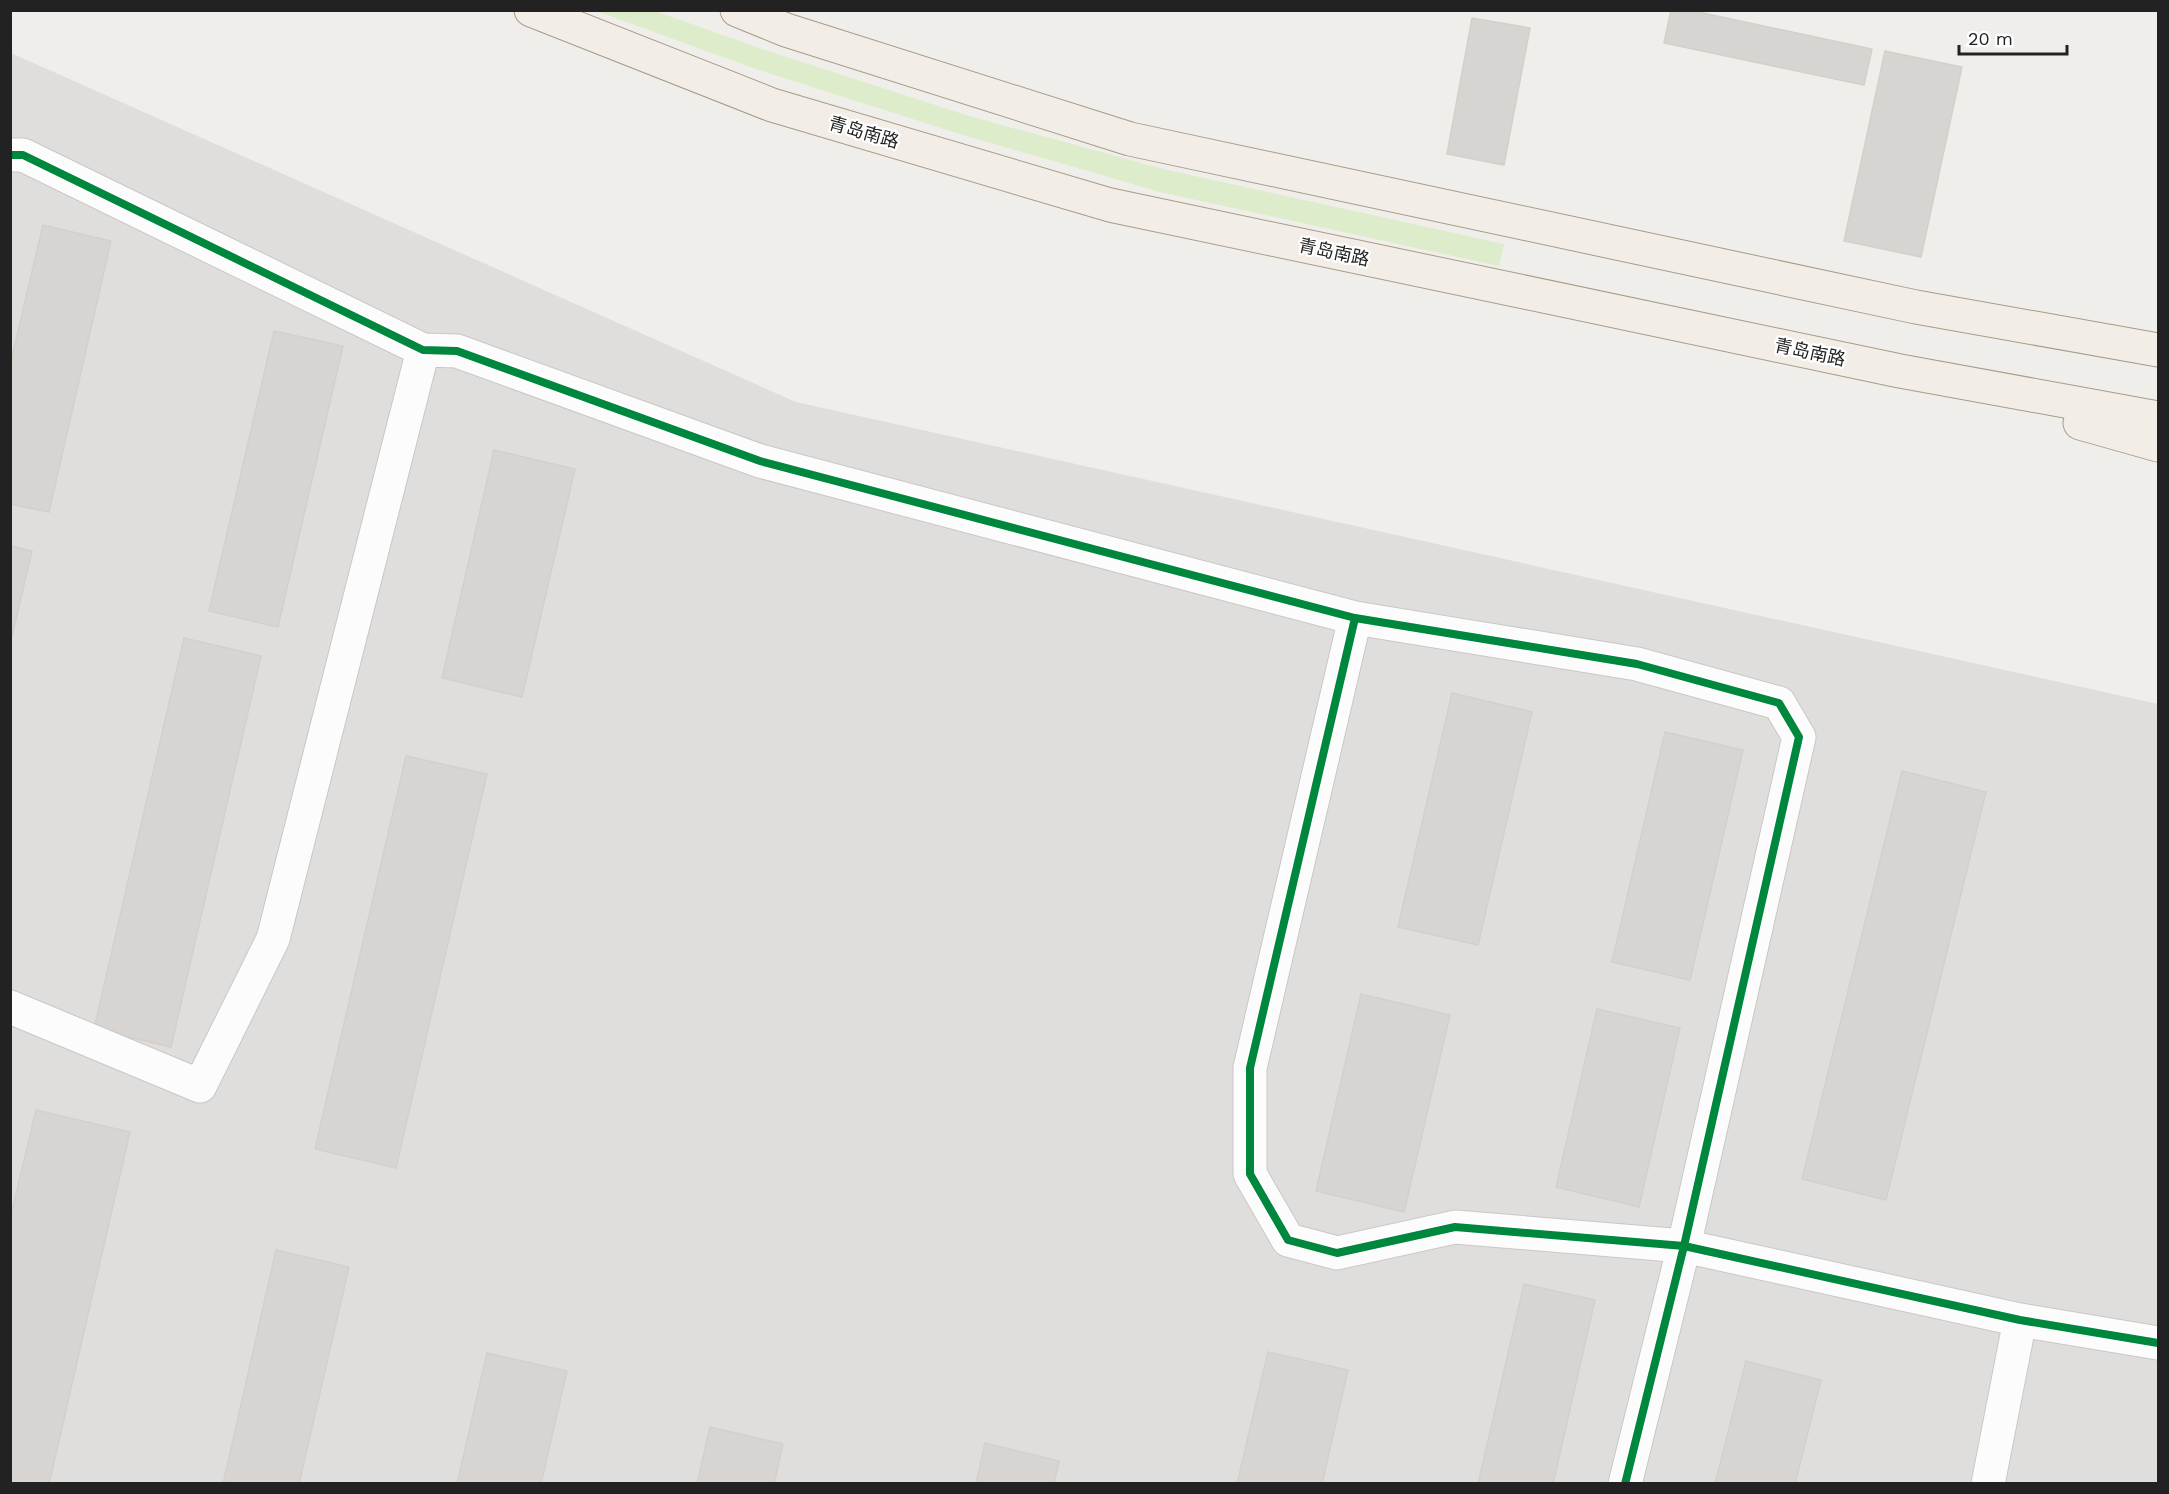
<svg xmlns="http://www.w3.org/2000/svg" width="2169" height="1494" font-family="'Work Sans','Noto Sans SC',sans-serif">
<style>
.residential{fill:#dfdedc}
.grass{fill:#ddeccb}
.building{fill:#d7d4d2;stroke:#d3d0cc;stroke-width:1.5}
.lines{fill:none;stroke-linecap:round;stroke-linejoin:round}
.minor-casing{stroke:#c9c8c7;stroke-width:35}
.major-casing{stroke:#a79c86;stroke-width:35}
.minor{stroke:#fdfcfc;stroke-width:33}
.major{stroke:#f3ede7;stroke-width:33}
.cycleway-casing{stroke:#fff;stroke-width:11}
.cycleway{stroke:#00873e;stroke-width:8}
.labels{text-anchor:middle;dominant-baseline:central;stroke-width:4.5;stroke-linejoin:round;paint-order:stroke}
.street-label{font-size:18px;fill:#222;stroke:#fff}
</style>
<rect width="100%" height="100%" fill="#f0eeeb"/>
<!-- residential -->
<path class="residential" d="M11 53 796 402 2158 704V1483L11 1484Z"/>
<!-- grass -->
<path class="grass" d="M596 11H655L765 50 969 116 1163 169 1504 244 1499 266 1160 192 963 135 756 69Z"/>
<!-- building -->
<path class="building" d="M1671 10H1689L1872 49 1864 85 1664 43Z
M1472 18 1530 28 1504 165 1447 154Z
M1885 51 1962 67 1921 257 1844 241Z
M43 225 111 241 49 512 10 504V365Z
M274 331 343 346 278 627 209 611Z
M494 450 575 469 522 697 442 678Z
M10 546 32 551 10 645Z
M184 638 261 656 171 1047 94 1029Z
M1452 693 1532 712 1478 945 1398 927Z
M1665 732 1743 750 1690 980 1612 962Z
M406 756 487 774 396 1168 315 1149Z
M1902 771 1986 792 1886 1200 1802 1179Z
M1361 994 1450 1015 1404 1212 1316 1191Z
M1597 1009 1680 1028 1639 1207 1556 1187Z
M36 1110 130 1132 49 1484H10V1219Z
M276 1250 349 1267 299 1484H223Z
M1524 1284 1595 1300 1553 1484H1478Z
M1268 1352 1348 1370 1322 1484H1237Z
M487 1353 567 1371 541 1484H457Z
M1746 1361 1821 1380 1795 1484H1715Z
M710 1427 783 1444 774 1484H697Z
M985 1443 1059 1461 1054 1484H976Z"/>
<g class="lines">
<!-- minor casing -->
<g class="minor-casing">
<path id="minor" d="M10 155H23L423 350 457 351 760 461 1355 618 1637 664 1779 703 1799 737 1684 1246 1625 1484
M1355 618 1250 1068V1174L1288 1240 1337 1253 1455 1227 1684 1246 2020 1320 2158 1343
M10 1007 200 1086 273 939 423 350
M1988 1484 2020 1320"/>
</g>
<!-- major casing -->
<g class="major-casing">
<path id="major" d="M531 10 772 105 1110 205 1900 371 2158 418
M737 10 786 30 1130 139 1916 307 2158 350
M2080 423 2158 445"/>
</g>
<!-- minor -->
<use href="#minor" class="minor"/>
<!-- major -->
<use href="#major" class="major"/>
<!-- cycleway casing -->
<g class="cycleway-casing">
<path id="cycleway" d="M10 155H23L423 350 457 351 760 461 1355 618 1637 664 1779 703 1799 737 1684 1246 1625 1484
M1355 618 1250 1068V1174L1288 1240 1337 1253 1455 1227 1684 1246 2020 1320 2158 1343"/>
</g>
<!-- cycleway -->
<use href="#cycleway" class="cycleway"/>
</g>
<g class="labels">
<!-- street labels -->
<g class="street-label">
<text transform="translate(864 132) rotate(16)">青岛南路</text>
<text transform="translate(1334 252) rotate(12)">青岛南路</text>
<text transform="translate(1810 352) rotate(12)">青岛南路</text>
</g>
</g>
<!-- border -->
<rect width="2169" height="1494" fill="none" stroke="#222222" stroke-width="24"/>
<!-- scale -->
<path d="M1959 45v9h108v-9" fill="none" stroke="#222222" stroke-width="3"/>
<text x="1968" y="45" font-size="18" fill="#222222" stroke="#ffffff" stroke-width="4.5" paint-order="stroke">20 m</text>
</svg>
